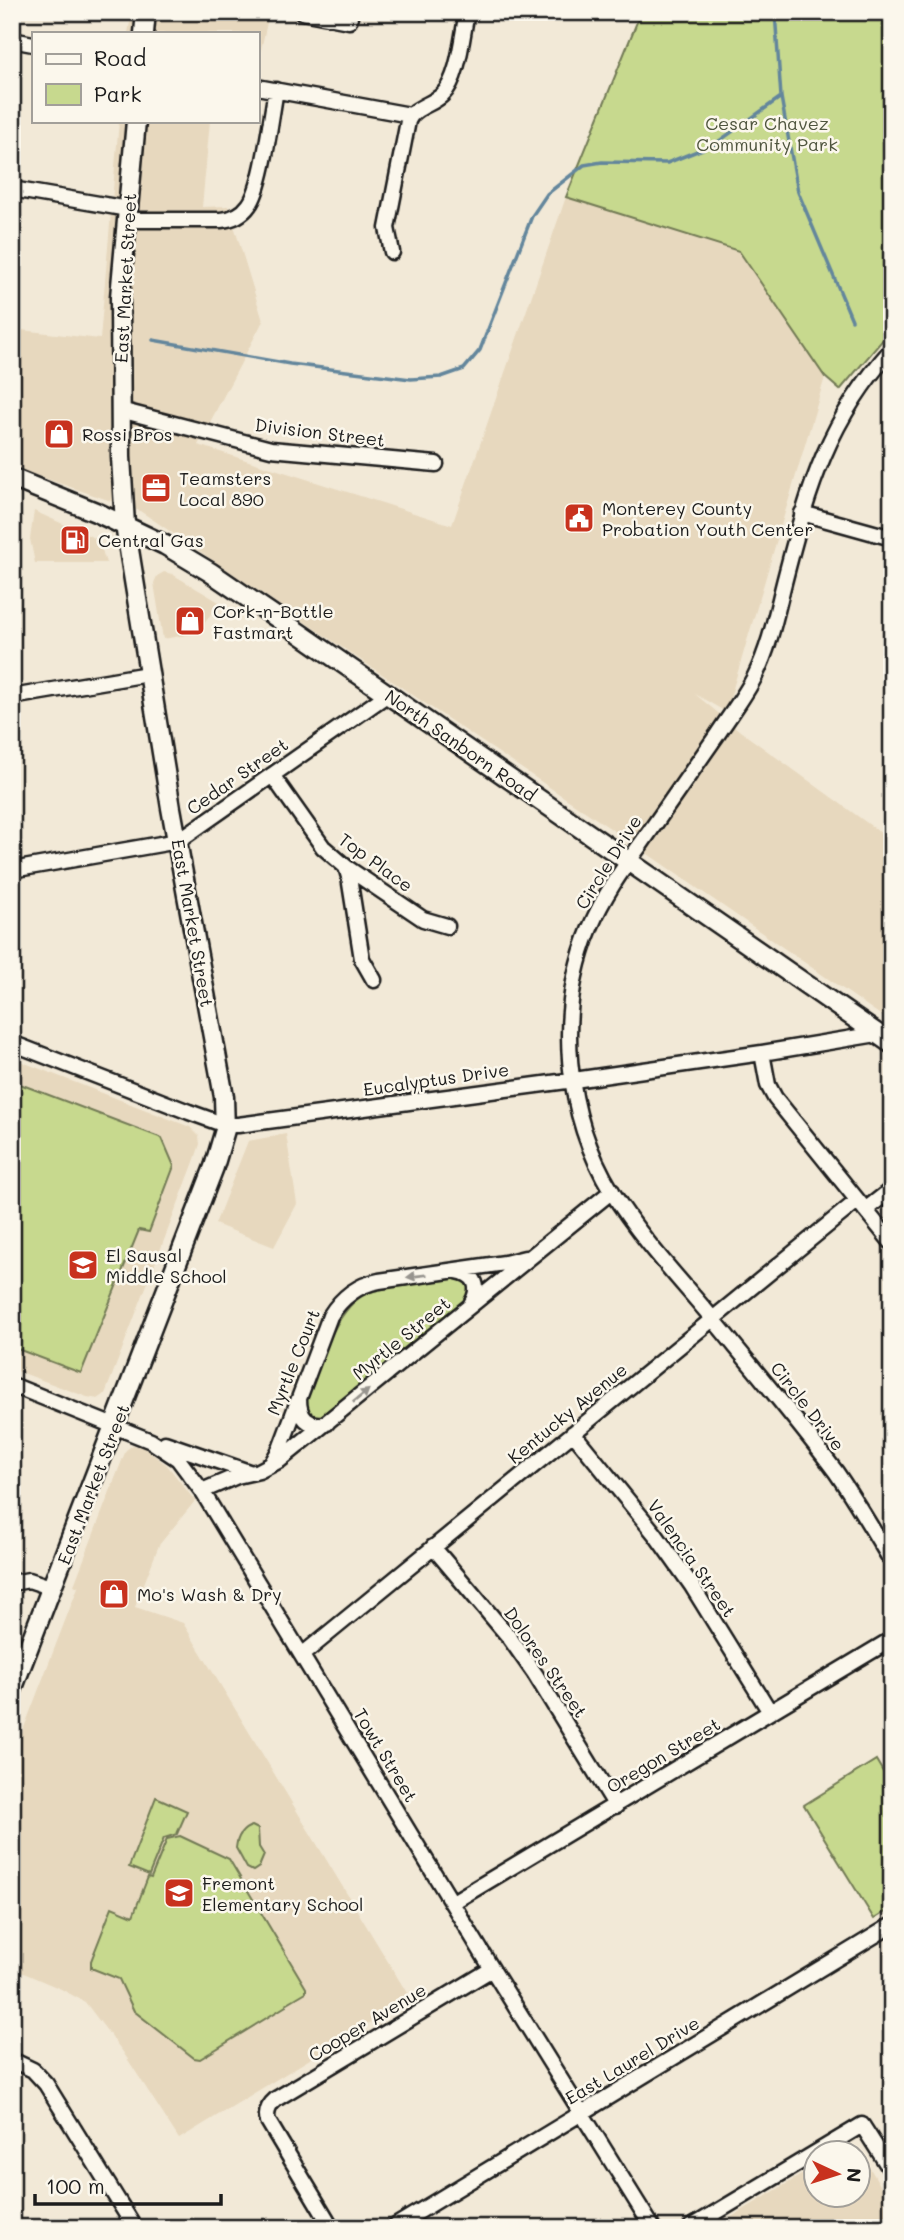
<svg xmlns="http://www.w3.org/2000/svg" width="904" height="2240" font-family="Mali,sans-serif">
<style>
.built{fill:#e7d8be}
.green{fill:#c7d98e;stroke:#727a55;stroke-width:2}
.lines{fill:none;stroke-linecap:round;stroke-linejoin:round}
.stream{stroke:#63869c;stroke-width:3.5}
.minor-casing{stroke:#1c1c1c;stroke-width:19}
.major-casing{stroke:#1c1c1c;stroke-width:23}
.minor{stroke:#fbf7ec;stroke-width:14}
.major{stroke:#fbf7ec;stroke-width:18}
.oneway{fill:#97948e}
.labels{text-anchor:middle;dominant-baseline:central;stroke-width:5;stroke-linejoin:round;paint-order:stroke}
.park-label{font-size:18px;fill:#4f553e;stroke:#fbf7ec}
.street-label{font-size:18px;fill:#1c1c1c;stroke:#fbf7ec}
.poi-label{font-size:18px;fill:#1c1c1c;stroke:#fbf7ec;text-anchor:start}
</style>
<rect width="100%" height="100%" fill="#f2e9d7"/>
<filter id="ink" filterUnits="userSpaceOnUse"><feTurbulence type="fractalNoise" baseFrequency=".0143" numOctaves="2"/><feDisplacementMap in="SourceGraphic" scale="14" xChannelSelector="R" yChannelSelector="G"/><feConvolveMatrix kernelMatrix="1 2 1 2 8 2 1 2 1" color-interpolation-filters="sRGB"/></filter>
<g filter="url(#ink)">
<!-- built -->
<path class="built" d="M132 12H258L269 14 257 67V33H128Z
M119 121H210L202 207 228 206 263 321 198 445 452 525 566 197 739 251 825 377 726 712 695 694 740 731 892 841V1023L632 843 140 511 12 467V329L100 339Z
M34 511 99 540 106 563H35L30 539Z
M164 572 172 574 219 602 198 633 163 639 154 583 157 576Z
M12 1058 190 1127 199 1136 200 1144 194 1162 105 1394 98 1399 87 1397 12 1369Z
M286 1134 297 1204 274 1247 215 1224 248 1141Z
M133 1445 144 1448 167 1465 195 1501 159 1545 135 1607 183 1623 410 1998 179 2139 123 2052 85 2002 61 1989 12 1968V1759L78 1587 74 1585 126 1450Z
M846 2149 855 2150 860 2153 862 2155 892 2205V2228H713L816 2166V2194H858V2152H838Z"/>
<!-- green -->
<path class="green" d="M641 12H892V329L840 390 825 377 739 251 566 197Z
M12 1081 162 1138 174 1166 149 1232 139 1230 81 1373 12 1347Z
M461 1278 469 1281 471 1296 323 1417 311 1419 305 1405C317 1372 334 1306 368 1293 394 1284 433 1282 461 1278Z
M876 1760 892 1787V1908L874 1919 804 1805Z
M156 1797 187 1811 177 1834 164 1838 149 1875 129 1867Z
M252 1826 258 1829 259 1847 264 1855 259 1867 253 1871 247 1868 236 1848C237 1837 242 1829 252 1826Z
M180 1836 229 1859 306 1988V1992L286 2004V2006L200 2059 194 2058 134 2011 119 1979 91 1968V1961L112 1907 133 1916 148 1877 151 1878 167 1839Z"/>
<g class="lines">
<!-- stream -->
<path class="stream" d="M775 12 781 97 798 192 852 320
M153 340 290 364 411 379 441 377 464 369 480 350 532 216 547 194 584 165 602 162 667 163 715 144 781 97"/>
<!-- minor casing -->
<g class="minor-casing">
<path id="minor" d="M302 12 349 21 351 12
M12 40 33 44
M257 87 410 115
M12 189 128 209
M127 220H221C233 219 242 215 249 205 263 187 271 116 276 90
M392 252 387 228 408 121C413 107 432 105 442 95 459 79 462 36 467 12
M892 349C829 419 809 486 786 575 777 609 771 644 755 676 745 696 730 715 717 735 692 771 666 808 641 844 621 871 603 897 590 928 555 1012 565 1115 612 1192 646 1247 695 1295 735 1346 769 1387 804 1429 836 1472 856 1501 874 1532 892 1562
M120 410 271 449 436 464
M802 513 892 538
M12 697 148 674
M272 775 323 847 346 867 423 919 447 926
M346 867 349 877 362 959 374 980
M12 870 178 841 388 694
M12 1043 189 1112 225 1125H238L574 1080 762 1053 877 1034
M762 1053 768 1085 775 1098 892 1243
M865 1210 892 1189
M457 1271C476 1274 481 1288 471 1304
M12 1385 151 1441 178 1459 202 1491 492 1969 653 2228
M299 1399C299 1417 308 1428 327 1423
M573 1433 655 1534 692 1586 770 1712
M165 1443 249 1472
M272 1463 280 1449 330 1316C342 1297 357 1285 379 1281L505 1263 525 1258
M202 1491 237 1476 259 1471 280 1460 612 1191
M433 1547 509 1637 535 1674 616 1806
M12 1583 29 1580 53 1588
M302 1655 857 1201
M453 1902 892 1639
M12 2060 33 2070 46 2084 135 2228
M332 2228 268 2121C265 2112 269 2105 276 2099L492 1969
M392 2228 892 1925
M690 2228 862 2125 892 2172"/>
</g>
<!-- major casing -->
<g class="major-casing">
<path id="major" d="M144 33 146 12
M12 478 98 513 165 545 210 572 292 628 892 1044
M12 1690 214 1167 225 1130 224 1097 171 808 125 525 121 457 120 297 136 121"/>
</g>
<!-- minor -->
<use href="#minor" class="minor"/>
<!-- major -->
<use href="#major" class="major"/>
</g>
<!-- one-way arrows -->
<defs><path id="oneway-solid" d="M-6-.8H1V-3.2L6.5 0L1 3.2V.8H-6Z" transform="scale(1.75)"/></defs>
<g class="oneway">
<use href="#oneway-solid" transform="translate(417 1276) rotate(173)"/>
<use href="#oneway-solid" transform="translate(361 1396) rotate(-39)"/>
</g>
</g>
<!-- icons -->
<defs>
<g id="shop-square" transform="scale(1.575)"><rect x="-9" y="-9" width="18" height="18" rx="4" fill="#c8321e" stroke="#fbf7ec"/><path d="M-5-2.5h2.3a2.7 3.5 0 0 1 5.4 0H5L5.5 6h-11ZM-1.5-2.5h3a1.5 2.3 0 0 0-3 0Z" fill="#fff"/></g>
<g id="office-square" transform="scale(1.575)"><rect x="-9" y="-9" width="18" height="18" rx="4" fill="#c8321e" stroke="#fbf7ec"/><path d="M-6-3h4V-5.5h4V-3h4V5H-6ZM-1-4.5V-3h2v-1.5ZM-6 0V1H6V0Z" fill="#fff"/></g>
<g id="civic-square" transform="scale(1.575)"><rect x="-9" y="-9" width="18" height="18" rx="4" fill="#c8321e" stroke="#fbf7ec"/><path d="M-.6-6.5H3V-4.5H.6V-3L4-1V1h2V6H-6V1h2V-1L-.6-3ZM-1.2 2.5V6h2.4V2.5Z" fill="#fff"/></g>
<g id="fuel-square" transform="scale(1.575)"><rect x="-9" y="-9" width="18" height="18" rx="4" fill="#c8321e" stroke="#fbf7ec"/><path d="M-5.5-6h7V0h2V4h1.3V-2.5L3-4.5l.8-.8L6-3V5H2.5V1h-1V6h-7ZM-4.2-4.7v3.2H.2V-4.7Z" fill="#fff"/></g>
<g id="school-square" transform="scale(1.575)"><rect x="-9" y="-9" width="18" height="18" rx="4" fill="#c8321e" stroke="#fbf7ec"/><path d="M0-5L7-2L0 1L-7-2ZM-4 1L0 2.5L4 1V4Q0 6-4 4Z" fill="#fff"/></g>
</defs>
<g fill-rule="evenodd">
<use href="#shop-square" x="59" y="434"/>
<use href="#office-square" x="156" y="488"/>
<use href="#civic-square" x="579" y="518"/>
<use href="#fuel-square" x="75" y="540"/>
<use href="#shop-square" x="190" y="621"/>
<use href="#school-square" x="83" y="1265"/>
<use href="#shop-square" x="114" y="1594"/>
<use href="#school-square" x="179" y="1893"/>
</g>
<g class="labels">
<!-- park labels -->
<g class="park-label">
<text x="767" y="123">Cesar Chavez<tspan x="767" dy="21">Community Park</tspan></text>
</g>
<!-- street labels -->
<g class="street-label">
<text transform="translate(125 278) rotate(-87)">East Market Street</text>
<text transform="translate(320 432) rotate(7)">Division Street</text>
<text transform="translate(461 745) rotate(35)">North Sanborn Road</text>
<text transform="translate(237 776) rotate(-35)">Cedar Street</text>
<text transform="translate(376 862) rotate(36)">Top Place</text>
<text transform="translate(608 862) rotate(-58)">Circle Drive</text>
<text transform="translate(193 923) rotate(80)">East Market Street</text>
<text transform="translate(436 1079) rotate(-8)">Eucalyptus Drive</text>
<text transform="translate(401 1338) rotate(-39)">Myrtle Street</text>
<text transform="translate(293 1362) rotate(-68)">Myrtle Court</text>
<text transform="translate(808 1406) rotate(52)">Circle Drive</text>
<text transform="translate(567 1413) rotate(-39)">Kentucky Avenue</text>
<text transform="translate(93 1484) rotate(-69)">East Market Street</text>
<text transform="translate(692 1558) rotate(55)">Valencia Street</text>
<text transform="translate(546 1662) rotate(55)">Dolores Street</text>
<text transform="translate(386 1755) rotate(59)">Towt Street</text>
<text transform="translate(663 1755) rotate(-31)">Oregon Street</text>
<text transform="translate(367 2022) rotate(-31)">Cooper Avenue</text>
<text transform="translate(632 2060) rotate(-31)">East Laurel Drive</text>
</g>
<!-- poi labels -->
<g class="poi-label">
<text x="82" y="434">Rossi Bros</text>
<text x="179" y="478">Teamsters<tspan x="179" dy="21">Local 890</tspan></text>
<text x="602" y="508">Monterey County<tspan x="602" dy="21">Probation Youth Center</tspan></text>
<text x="98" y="540">Central Gas</text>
<text x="213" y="611">Cork-n-Bottle<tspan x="213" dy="21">Fastmart</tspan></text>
<text x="106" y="1255">El Sausal<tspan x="106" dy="21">Middle School</tspan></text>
<text x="137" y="1594">Mo's Wash &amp; Dry</text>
<text x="202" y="1883">Fremont<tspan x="202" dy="21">Elementary School</tspan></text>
</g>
</g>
<!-- margin -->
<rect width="904" height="2240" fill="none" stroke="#fbf7ec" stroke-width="42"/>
<rect x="21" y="21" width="862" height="2198" fill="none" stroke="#1c1c1c" stroke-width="2.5" filter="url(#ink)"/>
<!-- legend -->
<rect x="32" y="32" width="228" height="91" fill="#fbf7ec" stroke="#a29f99" stroke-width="2"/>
<rect x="46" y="54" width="35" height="10" fill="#fbf7ec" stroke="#a29f99" stroke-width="2"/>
<text x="94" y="66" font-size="21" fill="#1c1c1c">Road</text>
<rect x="46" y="84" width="35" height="21" fill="#c7d98e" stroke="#a29f99" stroke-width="2"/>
<text x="94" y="102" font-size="21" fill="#1c1c1c">Park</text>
<!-- north arrow -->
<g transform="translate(837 2174) rotate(94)"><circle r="33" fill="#fbf7ec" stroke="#a29f99" stroke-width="2"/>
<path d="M0-5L12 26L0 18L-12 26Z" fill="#c8321e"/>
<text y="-10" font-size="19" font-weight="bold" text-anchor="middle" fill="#1c1c1c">N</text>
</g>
<!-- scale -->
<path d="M35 2194v10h186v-10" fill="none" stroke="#1c1c1c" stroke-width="3.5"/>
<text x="46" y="2194" font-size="21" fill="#1c1c1c" stroke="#fbf7ec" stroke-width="5" paint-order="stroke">100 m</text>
</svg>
